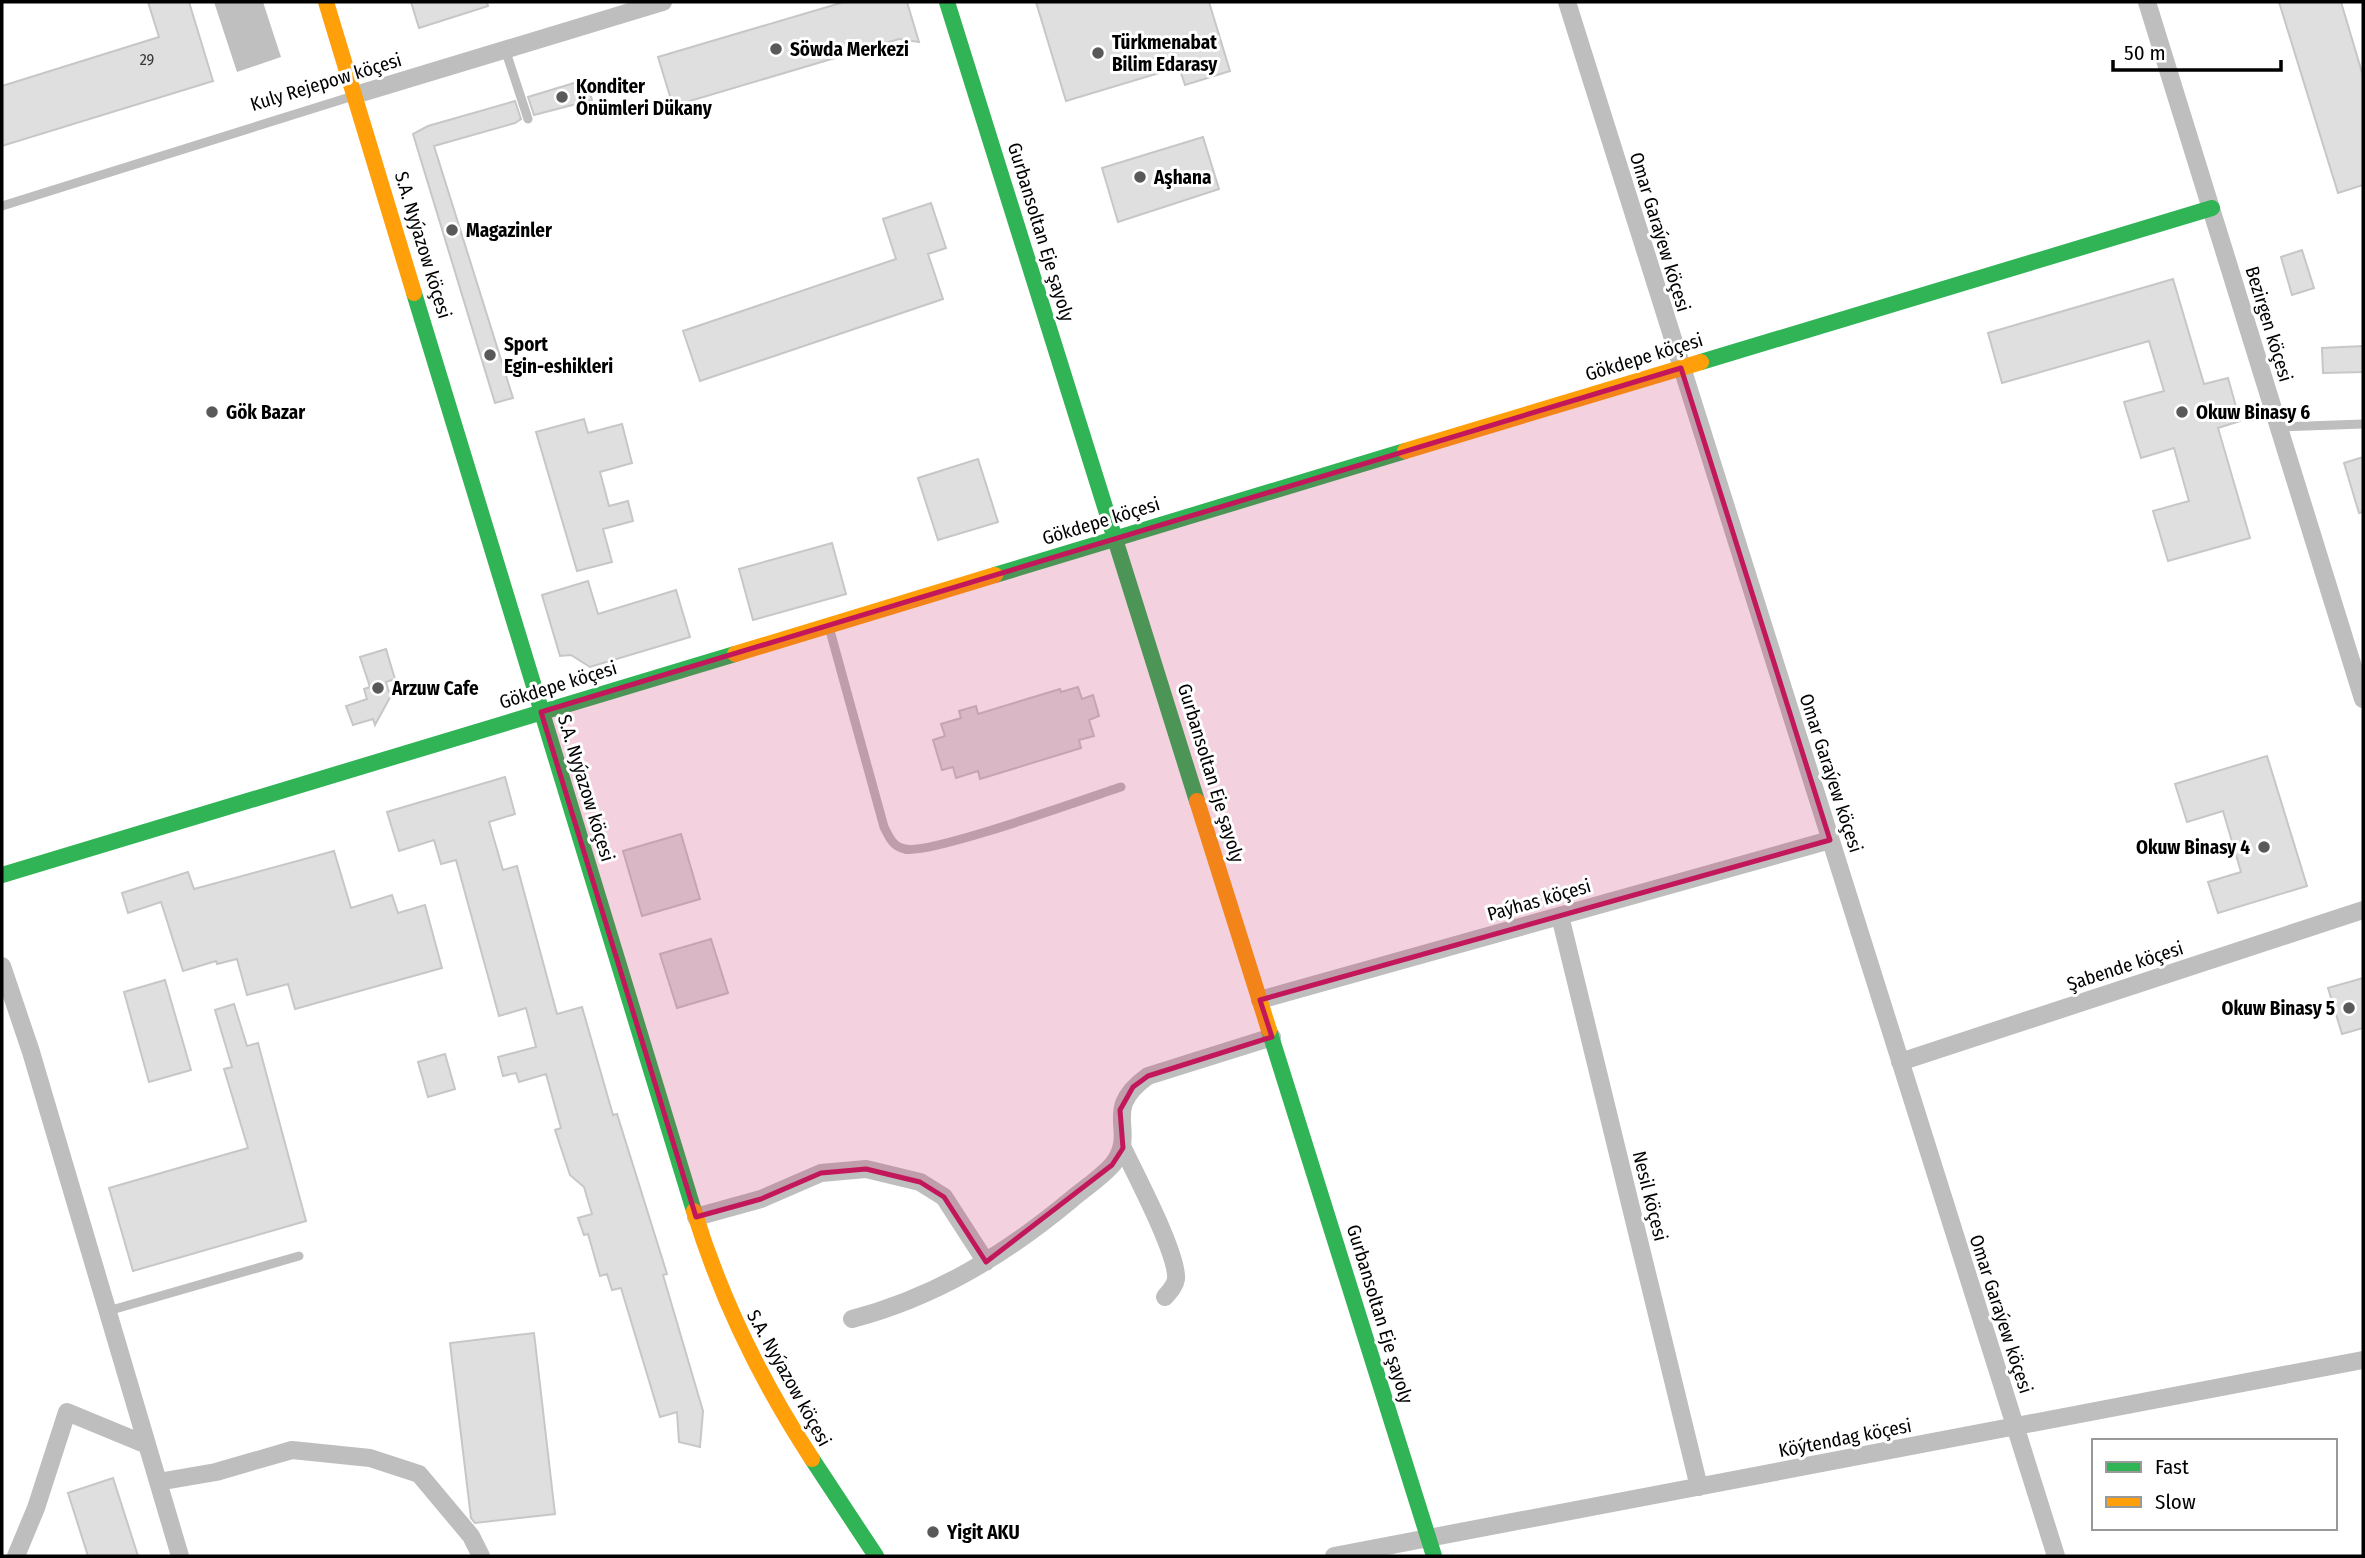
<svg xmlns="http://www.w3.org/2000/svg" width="2365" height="1558" font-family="'Fira Sans Condensed',sans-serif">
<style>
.water{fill:#bfbfbf}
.building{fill:#dfdfdf;stroke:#c7c7c7;stroke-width:2}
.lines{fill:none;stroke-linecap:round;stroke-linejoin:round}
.lane{stroke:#bebebe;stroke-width:9}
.street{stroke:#bebebe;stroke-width:18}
.fast{stroke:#30b455;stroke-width:16}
.slow{stroke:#ff9f0a;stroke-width:16}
.marked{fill:#c2185b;fill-opacity:0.2;stroke:#c2185b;stroke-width:5;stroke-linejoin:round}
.poi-dot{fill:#595959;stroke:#fff;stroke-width:2.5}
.labels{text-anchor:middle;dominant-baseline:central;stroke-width:6;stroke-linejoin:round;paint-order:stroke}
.number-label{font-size:16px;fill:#383838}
.poi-label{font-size:19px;font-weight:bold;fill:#000;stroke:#fff;text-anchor:start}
.street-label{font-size:19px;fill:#000;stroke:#fff}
</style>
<rect width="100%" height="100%" fill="#fff"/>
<!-- water -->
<path class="water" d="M214 2H263L281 57 237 72Z"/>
<!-- building -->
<path class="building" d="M148 2H189L213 81 2 146V86L159 37Z
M411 2H487L488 6 419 28Z
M844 2H907L919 42 899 39 673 106 658 57Z
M1036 2H1209L1230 71 1185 85 1179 67 1066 101Z
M2279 2H2341L2363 76V185L2338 193Z
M587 79 592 100 534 115 528 97Z
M515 101 521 119 515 123 434 146 513 398 495 403 413 134 428 126Z
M1203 137 1219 189 1118 222 1102 168Z
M931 203 946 248 928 254 943 299 700 381 683 331 896 259 883 219Z
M2302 250 2314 288 2292 295 2281 257Z
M2173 279 2204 384 2228 378 2240 421 2218 428 2250 538 2168 561 2153 511 2189 501 2174 448 2141 458 2124 402 2164 391 2149 341 2002 383 1988 333Z
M2363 346V372L2323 373 2322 348Z
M584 419 588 433 622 424 632 463 600 472 609 506 628 501 633 521 603 529 612 562 577 571 536 432Z
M2363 457V512L2359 513 2344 463Z
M978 459 998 522 938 540 918 478Z
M832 543 846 594 753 620 739 569Z
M588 581 598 614 676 590 690 637 590 667 571 655 560 656 542 595Z
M386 649 395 679 386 682 389 692 394 690 375 725 373 719 353 725 346 706 367 699 364 689 370 687 360 657Z
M1078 687 1082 699 1093 695 1099 716 1089 720 1094 736 1079 740 1081 748 980 779 978 771 956 778 953 767 942 770 933 740 945 736 941 724 961 718 959 711 976 706 978 714 1060 689 1061 692Z
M2267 756 2307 886 2218 913 2208 882 2241 872 2223 811 2187 822 2175 784Z
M505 777 515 814 489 822 503 870 517 866 557 1014 582 1007 613 1115 617 1114 667 1274 663 1275 703 1411 700 1447 679 1442 677 1412 660 1417 621 1288 612 1290 607 1274 600 1276 588 1234 584 1235 578 1218 592 1214 584 1187 570 1175 555 1130 561 1128 546 1074 519 1082 516 1073 503 1076 498 1057 536 1047 526 1008 499 1016 456 860 441 864 434 840 399 851 387 812Z
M681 834 700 899 642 916 623 851Z
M334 851 351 908 392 895 398 913 425 905 442 968 295 1009 288 984 247 995 237 959 217 964 216 961 183 971 161 902 128 913 122 893 188 872 194 889Z
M711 939 728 993 677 1008 660 954Z
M2363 978V1028L2342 1034 2328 988Z
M165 980 191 1070 149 1082 124 992Z
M234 1004 247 1046 258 1043 306 1221 133 1271 109 1188 248 1148 224 1069 232 1067 215 1010Z
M445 1054 455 1089 428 1097 418 1062Z
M534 1333 555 1514 475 1523 471 1518 450 1343Z
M113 1478 138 1556H88L68 1493Z"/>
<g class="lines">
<!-- lane -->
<path class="lane" d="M505 49 528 119
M2 206 350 97
M2279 427 2363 424
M829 627 884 827C889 837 893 847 905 849 930 855 1087 798 1121 787
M108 1311 299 1256"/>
<!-- street -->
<path class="street" d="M1567 2 2056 1556
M2147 2 2363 699
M355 95 663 2
M1560 916 1699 1487
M2 966 31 1052 180 1556
M1260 1000 1830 840
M1900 1062 2363 910
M1123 1148C1135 1174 1178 1254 1176 1279 1175 1286 1170 1291 1165 1297
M696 1217 761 1199 821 1173 866 1169 920 1182 944 1197 986 1262
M852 1319C936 1297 1006 1254 1072 1199 1085 1188 1102 1177 1113 1164 1139 1130 1099 1111 1148 1076L1272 1037
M158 1482 216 1472 292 1450 370 1458 419 1474 471 1536 481 1556
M16 1556 36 1508 67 1412 147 1445
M1334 1556 2363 1360"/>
<!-- fast -->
<path class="fast" d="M947 2 1197 801
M414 293 694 1211
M1701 362 2212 208
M995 575 1405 451
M2 875 735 654
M1269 1030 1434 1556
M812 1459 876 1556"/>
<!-- slow -->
<path class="slow" d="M326 2 414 293
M1405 451 1701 362
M735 654 995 575
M1197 801 1269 1030
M694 1211C721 1299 761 1381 812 1459"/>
</g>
<!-- marked area -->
<path class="marked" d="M1681 368 1830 840 1260 1000 1272 1037 1148 1076 1133 1087 1120 1110 1123 1148 1112 1165 986 1262 944 1197 920 1182 866 1169 821 1173 761 1199 696 1217 541 712Z"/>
<!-- markers -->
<g class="poi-dot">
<circle cx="776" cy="49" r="7"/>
<circle cx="1098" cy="53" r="7"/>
<circle cx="562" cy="97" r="7"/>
<circle cx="1140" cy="177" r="7"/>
<circle cx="452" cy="230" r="7"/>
<circle cx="490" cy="355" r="7"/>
<circle cx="212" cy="412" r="7"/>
<circle cx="2182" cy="412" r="7"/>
<circle cx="378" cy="688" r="7"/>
<circle cx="2264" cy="847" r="7"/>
<circle cx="2349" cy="1008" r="7"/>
<circle cx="933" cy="1532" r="7"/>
</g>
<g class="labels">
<!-- number labels -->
<g class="number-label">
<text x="147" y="59">29</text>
</g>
<!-- poi labels -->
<g class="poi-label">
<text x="1112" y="42">Türkmenabat<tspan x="1112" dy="22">Bilim Edarasy</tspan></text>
<text x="790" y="49">Söwda Merkezi</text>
<text x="576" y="86">Konditer<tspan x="576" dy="22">Önümleri Dükany</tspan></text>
<text x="1154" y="177">Aşhana</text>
<text x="466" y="230">Magazinler</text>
<text x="504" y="344">Sport<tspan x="504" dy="22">Egin-eshikleri</tspan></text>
<text x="226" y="412">Gök Bazar</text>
<text x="2196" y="412">Okuw Binasy 6</text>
<text x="392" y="688">Arzuw Cafe</text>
<text x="2250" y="847" text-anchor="end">Okuw Binasy 4</text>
<text x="2335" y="1008" text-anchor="end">Okuw Binasy 5</text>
<text x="947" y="1532">Yigit AKU</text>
</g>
<!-- street labels -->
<g class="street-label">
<text transform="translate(326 82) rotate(-17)">Kuly Rejepow köçesi</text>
<text transform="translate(1041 232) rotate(73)">Gurbansoltan Eje şayoly</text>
<text transform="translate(1660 232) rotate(73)">Omar Garaýew köçesi</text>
<text transform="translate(423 245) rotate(73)">S.A. Nyýazow köçesi</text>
<text transform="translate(2269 324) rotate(73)">Bezirgen köçesi</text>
<text transform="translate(1644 357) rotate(-17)">Gökdepe köçesi</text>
<text transform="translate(1101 521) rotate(-17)">Gökdepe köçesi</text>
<text transform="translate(558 685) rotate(-17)">Gökdepe köçesi</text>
<text transform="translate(1211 773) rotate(73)">Gurbansoltan Eje şayoly</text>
<text transform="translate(1831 773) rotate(72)">Omar Garaýew köçesi</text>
<text transform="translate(586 788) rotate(73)">S.A. Nyýazow köçesi</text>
<text transform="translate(1539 900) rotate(-16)">Paýhas köçesi</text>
<text transform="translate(2125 966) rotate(-18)">Şabende köçesi</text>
<text transform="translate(1650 1196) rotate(76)">Nesil köçesi</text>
<text transform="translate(1380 1314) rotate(73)">Gurbansoltan Eje şayoly</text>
<text transform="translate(2001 1314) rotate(72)">Omar Garaýew köçesi</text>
<text transform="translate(789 1378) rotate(61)">S.A. Nyýazow köçesi</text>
<text transform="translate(1845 1438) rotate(-11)">Köýtendag köçesi</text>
</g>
</g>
<!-- border -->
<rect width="2365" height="1558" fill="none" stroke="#000000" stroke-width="7"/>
<!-- legend -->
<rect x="2092" y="1439" width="245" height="91" fill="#ffffff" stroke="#999999" stroke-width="2"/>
<rect x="2106" y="1462" width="35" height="10" fill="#30b455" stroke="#999999" stroke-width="2"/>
<text x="2155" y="1474" font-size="21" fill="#000000">Fast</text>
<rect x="2106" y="1497" width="35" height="10" fill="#ff9f0a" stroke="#999999" stroke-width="2"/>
<text x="2155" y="1509" font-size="21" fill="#000000">Slow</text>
<!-- scale -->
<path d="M2113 60v10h168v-10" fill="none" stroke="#000000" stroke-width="3.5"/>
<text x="2124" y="60" font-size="21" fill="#000000" stroke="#ffffff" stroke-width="5" paint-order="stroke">50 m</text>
</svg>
